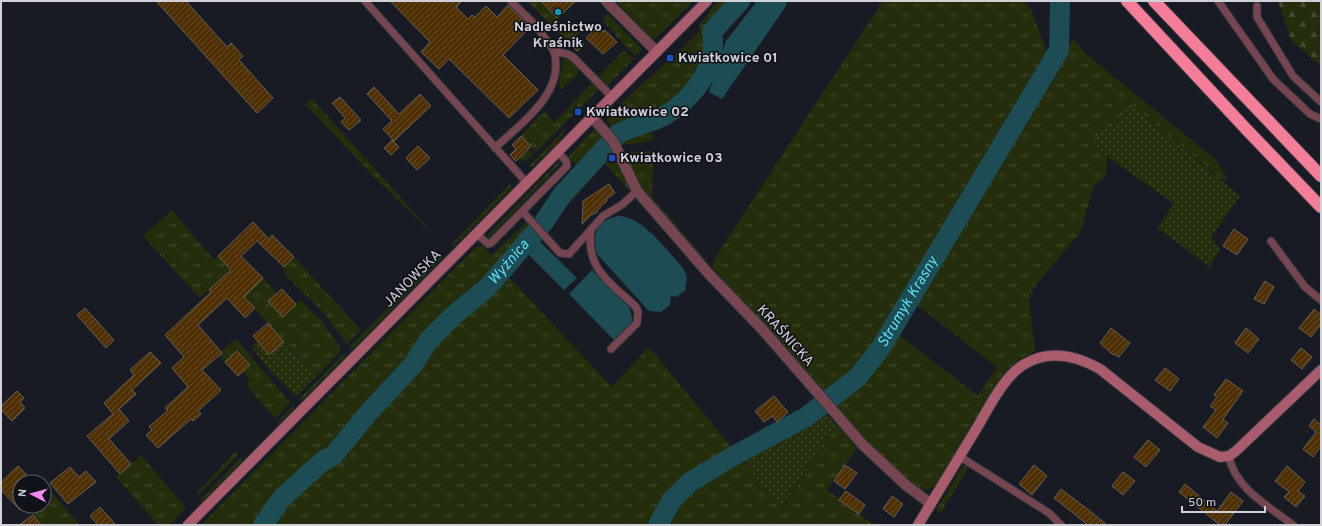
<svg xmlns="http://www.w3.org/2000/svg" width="1322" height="526" font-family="Overpass,sans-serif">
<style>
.grass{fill:url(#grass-tufts)}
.forest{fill:url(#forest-firs)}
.garden{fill:url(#garden-dots)}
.water{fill:#1d4c55}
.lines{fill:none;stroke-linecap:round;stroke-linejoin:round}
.river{stroke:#1d4c55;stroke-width:20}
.building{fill:url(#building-hatch);stroke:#665e55}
.lane-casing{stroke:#33353d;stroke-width:9}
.street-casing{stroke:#33353d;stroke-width:12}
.secondary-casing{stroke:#33353d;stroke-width:12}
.highway-casing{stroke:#33353d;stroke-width:14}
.lane{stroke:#75464f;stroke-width:7}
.street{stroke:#75464f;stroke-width:10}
.secondary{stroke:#a85c6c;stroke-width:10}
.highway{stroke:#f47d97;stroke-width:12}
.culture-dot{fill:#0f9aa8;stroke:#10121a;stroke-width:1.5}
.transit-dot{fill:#1a4fb4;stroke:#10121a;stroke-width:1.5}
.labels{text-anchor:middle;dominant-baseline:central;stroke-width:3;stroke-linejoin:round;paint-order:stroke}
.poi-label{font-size:14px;font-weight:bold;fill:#d0d2d8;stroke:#10121a;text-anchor:start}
.street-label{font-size:14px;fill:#d0d2d8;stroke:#10121a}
.water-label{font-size:15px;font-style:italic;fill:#5bdff5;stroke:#10121a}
</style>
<defs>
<pattern id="grass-tufts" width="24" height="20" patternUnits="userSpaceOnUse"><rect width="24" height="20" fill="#242d0c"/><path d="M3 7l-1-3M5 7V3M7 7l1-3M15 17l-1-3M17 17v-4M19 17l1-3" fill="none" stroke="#434b2f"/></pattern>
<pattern id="forest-firs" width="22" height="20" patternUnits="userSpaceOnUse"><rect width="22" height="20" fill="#242d0c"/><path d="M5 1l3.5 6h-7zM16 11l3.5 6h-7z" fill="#434b2f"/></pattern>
<pattern id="garden-dots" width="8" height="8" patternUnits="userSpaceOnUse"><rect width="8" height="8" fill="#242d0c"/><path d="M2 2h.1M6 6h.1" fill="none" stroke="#434b2f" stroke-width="1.8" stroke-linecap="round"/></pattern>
<pattern id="building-hatch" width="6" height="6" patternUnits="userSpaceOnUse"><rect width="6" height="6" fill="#4e3003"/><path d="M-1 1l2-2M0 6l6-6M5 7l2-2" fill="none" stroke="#664d27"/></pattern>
</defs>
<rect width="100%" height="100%" fill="#191b24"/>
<!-- grass -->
<path class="grass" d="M527 1H541L566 28 573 22 581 31 569 43Z
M616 1H694L655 39H652Z
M717 1H739L711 32C711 37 712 42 712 47 710 76 683 105 657 117 643 124 629 126 615 134L607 120 609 115C639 86 671 60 700 31L698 28Z
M742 1H747L722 28 715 55V33Z
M883 1H1023L1031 9 1050 61 879 348 858 375 828 398 746 304 646 195 636 180 624 153 653 151 652 197 712 266 718 253Z
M608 14 642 49 635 56 602 20Z
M1073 39 1086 54 1217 161 1227 178 1224 181 1129 103 1114 127 1093 143 1107 156 1106 175 1094 186 1080 233 1035 286 1029 299 1035 351 1018 360 1005 372 938 482C931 489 926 492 916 487L875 449 832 402 860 379 895 332 978 396 997 367 914 303 980 191Z
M624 50 634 59 606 87 597 78Z
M564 58 570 60 579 69 578 74 561 90 559 81Z
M592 83 599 89 536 152 521 136 544 111 555 122Z
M312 99 436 237 381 184 305 104Z
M652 125 653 141 621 145 618 137 633 129Z
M566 128 560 140 533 166 528 167Z
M594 130 599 131 608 142 561 194 540 225 536 221 553 192 577 166 568 157Z
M610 144 631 193 605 163 545 231 542 227 563 195Z
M528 149 534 154 524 162 518 159Z
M558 162H560V164L489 238 486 237Z
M511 183V189L454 246 451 245Z
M172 210 214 260 218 256 251 290 263 278 277 293 268 301 283 317 300 300 321 320 342 350 297 396H296L315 376 225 275 200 298 143 236Z
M528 221 535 230 486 286 452 312 427 338 410 364 367 410 331 454 323 456 282 495 259 525H201L474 249 482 245 491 256Z
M442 254V258L353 349 349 347Z
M294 257 361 330 347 344 324 313 285 275 284 267Z
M504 272 612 387 649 347 733 449 672 490 652 525H267L283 502 325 462 335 458 373 411 411 371 435 337 454 317 488 288Z
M236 339 290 402 275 419 248 387 249 379 243 371 250 365 237 351 225 362 219 355 221 352Z
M344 353 345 357 302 400 299 399Z
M294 405V408L280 423 277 422Z
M836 424 857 448 827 490 874 525H664L676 502 695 486 741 459 782 509Z
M236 451 238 455 199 495 197 493Z
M141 455 186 508 169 525 156 523 116 477Z
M241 457 242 461 203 501 200 500Z
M966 465 969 467 940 514 936 510 963 466Z
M45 485 80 525H41L27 506H44Z"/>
<!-- forest -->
<path class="forest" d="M1278 1H1321V66L1291 40Z"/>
<!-- garden -->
<path class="garden" d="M1129 103 1240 196 1211 237 1220 249 1210 267 1157 228 1174 204 1107 156 1093 143 1105 123 1114 127Z
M257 342 269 355 284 342 316 376 296 396 271 372 251 347Z
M821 409 836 424 781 509 739 456 808 418Z"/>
<!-- water -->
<path class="water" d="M757 1H787L786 6 722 99 709 92 726 41Z
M618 216C643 216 667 251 683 268L687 277 685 291 676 297 671 296 670 305 661 312 649 311 597 254C592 234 596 221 618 216Z
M540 242 577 278 564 290 529 255Z
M592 270 630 308 633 323 614 340 569 294Z"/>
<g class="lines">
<!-- river -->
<g class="river">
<path id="s1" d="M263 525 282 498 324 460 333 456 370 411 412 366 429 340 454 315 488 287 544 222 562 195 618 134C630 127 642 125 655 120 683 109 711 78 713 47 713 42 713 37 712 32L740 1"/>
<path id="s2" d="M658 525 672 500 690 482 737 454 806 417 858 377 880 349 1059 50 1060 1"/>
</g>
</g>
<!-- building -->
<path class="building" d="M156 1H186L227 47 231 43 243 56 239 60 273 98 257 113Z
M390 1H462L456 7 468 19 472 15 475 17 486 6 497 17 508 5 530 27 503 55 538 90 509 118 449 59 439 69 421 52 430 42Z
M541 1H576L557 18Z
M598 26 603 32 605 30 617 42 603 54 586 38Z
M576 36 584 45 577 51 569 43Z
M374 87 399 114 420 94 431 106 394 141 383 129 392 121 367 94Z
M340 97 361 120 349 130 341 122 345 118 332 103Z
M521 136 531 146 516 161 510 155 516 149 512 145Z
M392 140 399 147 391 155 384 148Z
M418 146 430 158 417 170 406 158Z
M609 184 615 193 606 199 607 201 601 206 596 213 591 215 582 224 583 201Z
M253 222 269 239 272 235 294 257 284 267 257 241 241 256 263 278 244 297 255 308 245 318 227 298 198 325 222 353 202 370 221 390 198 411 201 414 193 421 191 419 158 448 146 435 152 430 149 427 168 410 165 408 188 387 172 368 184 357 165 335 211 292 209 290 231 270 218 256Z
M1234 229 1248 239 1237 255 1223 246Z
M1265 281 1274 287 1264 304 1254 299Z
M282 289 296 304 283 317 268 301Z
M85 308 114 340 106 348 77 315Z
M1314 309 1321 315V324L1311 337 1299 328Z
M268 323 284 342 269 355 253 336Z
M1111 328 1130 343 1119 357 1114 354 1113 355 1100 343Z
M1246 328 1259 339 1248 353 1235 343Z
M1301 348 1312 357 1302 369 1291 360Z
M237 351 250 365 238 376 225 362Z
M150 352 161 363 132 390 136 394 119 409 129 421 109 439 131 464 120 474 87 436 113 414 104 403 134 375 130 370Z
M1165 368 1179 379 1170 391 1155 380Z
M1226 379 1243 391 1223 419 1228 423 1217 438 1203 427 1216 410 1210 406 1217 397 1214 395Z
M17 391 24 398 20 402 25 408 12 421 1 410V406Z
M774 396 788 412 777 422 772 416 764 422 755 411Z
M1314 419 1321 425V446L1313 457 1303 449 1316 432 1309 426Z
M1148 440 1160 450 1146 467 1134 457Z
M845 465 857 473 845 489 834 481Z
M1034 465 1047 476 1032 495 1019 484Z
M18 466 33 482H20V510L1 490V482Z
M1287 466 1305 482 1298 491 1305 496 1296 507 1284 497 1289 492 1275 481Z
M70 467 79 477 86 471 96 482 68 504 50 483Z
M1123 472 1135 481 1123 495 1112 486Z
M1185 484 1217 511 1231 492 1243 501 1225 525H1220L1179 492Z
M1061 489 1090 511 1107 525H1088L1054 498Z
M846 491 865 505 859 514 839 500Z
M892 496 903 504 894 517 883 509Z
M100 507 116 525H98L90 516Z
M33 515 41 525H19Z"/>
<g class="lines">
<!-- lane casing -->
<g class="lane-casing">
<path id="lane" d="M365 1 527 183
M511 1 537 27 554 51 567 54 573 57 612 97
M1218 1 1273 79 1310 114 1321 119
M1257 6V17L1293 76 1321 102
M495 148C521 123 566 93 554 51
M523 212 560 253 569 254 603 216 623 204 637 191
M591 230C585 269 611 283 636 307L638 312 637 323 611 349
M477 234 488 244 491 243 567 166 566 161 558 152
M1271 241 1305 287 1321 300
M959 456 1049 513 1061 525
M1229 456C1234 488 1270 507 1293 525"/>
</g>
<!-- street casing -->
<g class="street-casing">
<path id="street" d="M606 1 657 52
M592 117 613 141 637 191 708 273 762 329 863 445 907 486 931 504"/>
</g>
<!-- secondary casing -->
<g class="secondary-casing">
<path id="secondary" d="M188 525 707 1
M918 525C938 492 958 459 978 426 989 407 1004 377 1023 365 1048 349 1075 355 1100 369L1198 447 1220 457 1229 456 1236 451 1321 370"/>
</g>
<!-- highway casing -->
<g class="highway-casing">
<path id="highway" d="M1127 1 1247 130 1321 207
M1154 1 1321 176"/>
</g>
<!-- lane -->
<use href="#lane" class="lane"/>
<!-- street -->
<use href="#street" class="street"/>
<!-- secondary -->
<use href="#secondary" class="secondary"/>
<!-- highway -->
<use href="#highway" class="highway"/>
</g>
<!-- markers -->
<circle class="culture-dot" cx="558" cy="12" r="4"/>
<g class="transit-dot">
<rect x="666" y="54" width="8" height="8" rx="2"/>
<rect x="574" y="108" width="8" height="8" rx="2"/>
<rect x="608" y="154" width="8" height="8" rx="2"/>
</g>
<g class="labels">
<!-- poi labels -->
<g class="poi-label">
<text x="558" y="27" text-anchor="middle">Nadleśnictwo<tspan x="558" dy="16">Kraśnik</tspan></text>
<text x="678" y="58">Kwiatkowice 01</text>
<text x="586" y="112">Kwiatkowice 02</text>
<text x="620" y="158">Kwiatkowice 03</text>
</g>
<!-- street labels -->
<g class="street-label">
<text transform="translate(413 279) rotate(-45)">JANOWSKA</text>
<text transform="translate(785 336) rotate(48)">KRAŚNICKA</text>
</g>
<!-- water labels -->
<g class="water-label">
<text stroke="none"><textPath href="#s1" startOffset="362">Wyżnica</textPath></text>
<text stroke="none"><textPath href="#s2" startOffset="343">Strumyk Krasny</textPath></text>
</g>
</g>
<!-- border -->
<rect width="1322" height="526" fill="none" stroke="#d0d2d8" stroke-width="4"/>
<!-- north arrow -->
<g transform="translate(32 494) rotate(276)"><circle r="19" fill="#10121a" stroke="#5d5f66"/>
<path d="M0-3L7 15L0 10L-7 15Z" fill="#f589ef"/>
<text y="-6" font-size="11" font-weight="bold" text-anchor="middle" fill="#d0d2d8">N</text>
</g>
<!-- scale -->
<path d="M1182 506v6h83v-6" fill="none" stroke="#d0d2d8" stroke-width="2"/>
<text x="1188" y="506" font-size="12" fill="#d0d2d8" stroke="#10121a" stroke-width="3" paint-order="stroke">50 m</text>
</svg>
